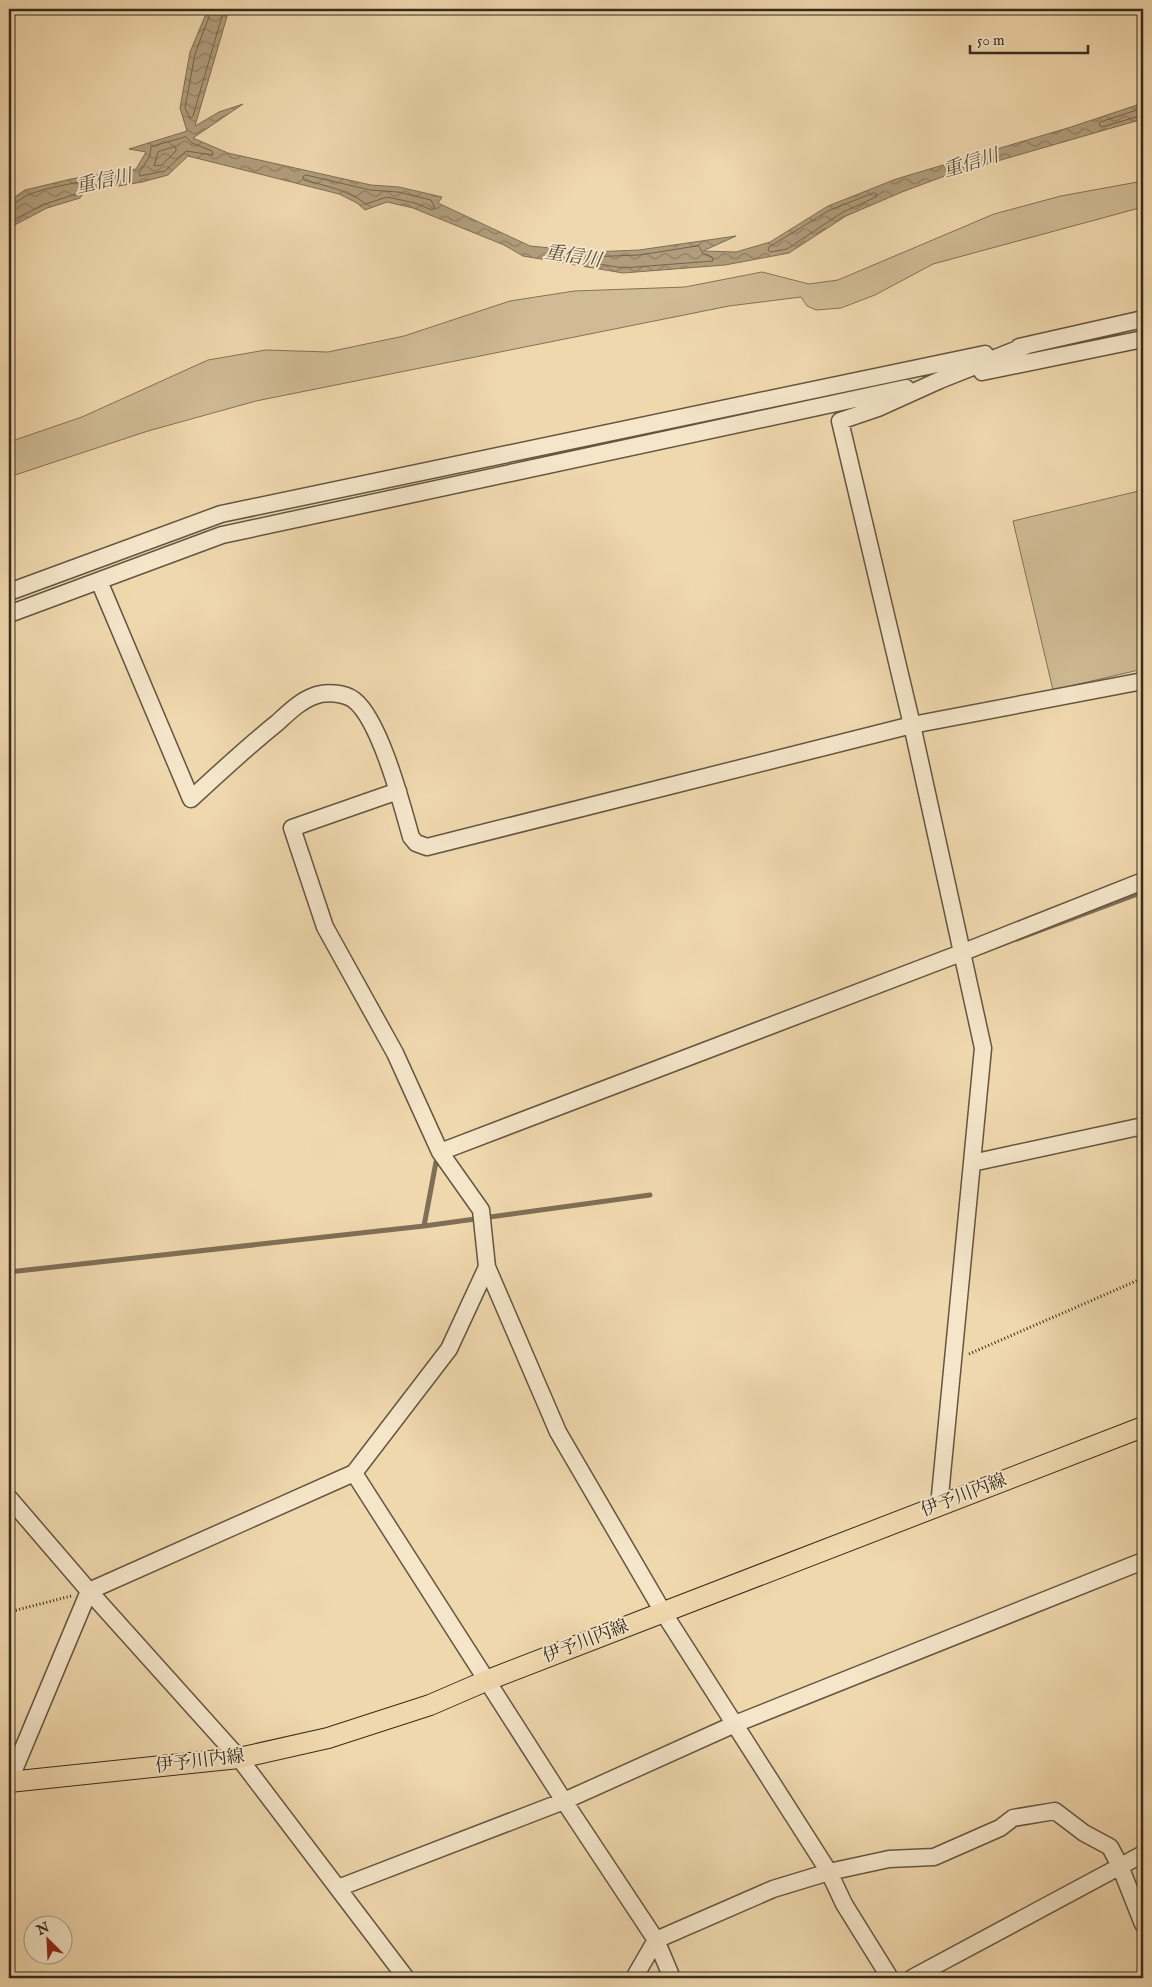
<svg xmlns="http://www.w3.org/2000/svg" width="1152" height="1987" font-family="'IM FELL English','Noto Serif JP',serif">
<style>
.green{fill:#d0bb95;stroke:#837358}
.water{fill:url(#water-waves);stroke:#806f56}
.lines{fill:none;stroke-linecap:round;stroke-linejoin:round}
.shore{stroke:#74644c;stroke-width:1}
.stream{stroke:#806f56;stroke-width:5}
.minor-casing{stroke:#645640;stroke-width:19}
.major-casing{stroke:#362b1c;stroke-width:22}
.path{stroke:#362b1c;stroke-width:3;stroke-dasharray:1 2.5;stroke-linecap:butt}
.minor{stroke:#f5e6ca;stroke-width:16}
.major{stroke:#f0d8ae;stroke-width:20}
.labels{text-anchor:middle;dominant-baseline:central;stroke-width:4;stroke-linejoin:round;paint-order:stroke}
.street-label{font-size:18px;fill:#362b1c;stroke:#f5e6ca}
.water-label{font-size:19px;font-style:italic;fill:#5b4d39;stroke:#f5e6ca}
</style>
<defs>
<pattern id="water-waves" width="16" height="10" patternUnits="userSpaceOnUse" patternTransform="scale(1.25)"><rect width="16" height="10" fill="#b19d7c"/><path d="M0 5q4-4 8 0t8 0" fill="none" stroke="#918065"/></pattern>
</defs>
<rect width="100%" height="100%" fill="#f0d8ae"/>
<filter id="stains"><feTurbulence type="fractalNoise" baseFrequency=".004" numOctaves="4"/><feColorMatrix values="0 0 0 0 .2 0 0 0 0 .09 0 0 0 0 .02 0 0 0 .5 -.17"/></filter>
<radialGradient id="worn" r=".72"><stop offset=".6" stop-color="#630" stop-opacity="0"/><stop offset="1" stop-color="#630" stop-opacity=".3"/></radialGradient>
<!-- green -->
<path class="green" d="M1143 181V207L933 264 875 295 841 308 816 310 807 306 801 297 729 306 256 401 148 431 9 477V442L82 417 208 360 266 350 328 352 404 336 510 301 574 291 685 287 762 272 809 284 838 280 994 214 1061 196Z
M1143 490V669L1053 690 1013 521Z"/>
<!-- water -->
<path class="water" d="M208 9H231L228 13 195 126 219 112 243 104 193 138 228 153 371 185 399 187 442 197 438 203 530 246 592 252 639 250 736 236 703 251 736 252 770 242 828 206 896 179 1071 127 1143 103V119L942 177 902 192 846 216 789 253 725 265 623 273 523 256 504 245 413 208 387 202 365 210 357 203 339 194 188 156 168 175 142 182 84 192 80 198 47 208 9 228V201L25 190 71 179 136 169 146 152 129 149 187 131 180 108 190 52Z"/>
<g class="lines">
<!-- shore -->
<path class="shore" d="M212 9 195 54 185 108 190 118 193 116 224 9
M1143 108 1100 122 1099 125 1102 127 1143 115
M186 137 192 143 212 151 213 155 186 151 165 171 140 176 139 173 150 156 151 147Z
M174 147 176 148V151L162 165 154 166 158 152Z
M306 175 370 190 398 192 431 200 435 208 432 210 415 203 387 197 366 204C348 190 326 186 304 180L303 177Z
M874 193 877 194 876 197 843 212 787 249 770 252 768 250 769 247 830 210Z
M9 205C16 204 20 199 26 196 38 190 67 184 81 182L84 184 76 194 45 204 9 222
M699 246 703 254 712 257 713 261 623 268 587 262 585 260 587 257 639 255Z"/>
<!-- stream -->
<path class="stream" d="M1017 939 1143 892
M424 1226 650 1195
M9 1272 424 1226 436 1162 442 1159"/>
<!-- minor casing -->
<g class="minor-casing">
<path id="minor" d="M1019 347 1143 319
M982 372 1143 339
M99 581 191 799C219 773 247 747 277 723 288 713 300 701 314 696 325 691 345 693 354 700 380 720 402 805 411 837L416 843 427 847 912 725 1143 681
M9 592 221 514 985 354
M9 614 222 535 906 388
M398 791 292 828 325 927 395 1053 440 1152 481 1210 487 1267 558 1432 663 1612 829 1872 844 1904 890 1978
M440 1152 961 953 1143 881
M972 1163 1143 1126
M354 1473 564 1801 656 1940 672 1978
M9 1498 89 1591 239 1758 406 1978
M939 1506 983 1048 912 725 840 421 878 408 940 380 1028 345
M9 1782 89 1591 354 1473 449 1349 487 1267
M338 1888 564 1801 735 1724 1143 1561
M634 1978 656 1940 773 1889 829 1872 889 1859 934 1857 1000 1828 1013 1818 1055 1811 1084 1833 1110 1847 1120 1866 1143 1924
M912 1978 1143 1854"/>
</g>
<!-- major casing -->
<g class="major-casing">
<path id="major" d="M9 1782 239 1758 328 1738 430 1705 488 1680 1143 1427"/>
</g>
<!-- path -->
<path class="path" d="M969 1354 1143 1278
M9 1612 71 1596"/>
<!-- minor -->
<use href="#minor" class="minor"/>
<!-- major -->
<use href="#major" class="major"/>
</g>
<g class="labels">
<!-- street labels -->
<g class="street-label">
<text transform="translate(964 1496) rotate(-21)">伊予川内線</text>
<text transform="translate(586 1642) rotate(-21)">伊予川内線</text>
<text transform="translate(200 1762) rotate(-7)">伊予川内線</text>
</g>
<!-- water labels -->
<g class="water-label">
<text transform="translate(971 164) rotate(-17)">重信川</text>
<text transform="translate(104 182) rotate(-12)">重信川</text>
<text transform="translate(573 257) rotate(9)">重信川</text>
</g>
</g>
<!-- margin -->
<rect width="1152" height="1987" fill="none" stroke="#f0d8ae" stroke-width="30"/>
<rect x="10" y="10" width="1132" height="1967" fill="none" stroke="#362b1c" stroke-width="2.5"/>
<rect x="15" y="15" width="1122" height="1957" fill="none" stroke="#362b1c"/>
<!-- north arrow -->
<g transform="translate(48 1940) rotate(336)"><circle r="24" fill="#f5e6ca" stroke="#a99b84"/>
<path d="M0-4L9 19L0 12L-9 19Z" fill="#8f2418"/>
<text y="-8" font-size="14" font-weight="bold" text-anchor="middle" fill="#362b1c">N</text>
</g>
<!-- scale -->
<path d="M970 45v8h118v-8" fill="none" stroke="#362b1c" stroke-width="2.5"/>
<text x="977" y="45" font-size="15" fill="#362b1c" stroke="#f5e6ca" stroke-width="4" paint-order="stroke">50 m</text>
<rect width="100%" height="100%" filter="url(#stains)"/>
<rect width="100%" height="100%" fill="url(#worn)"/>
</svg>
